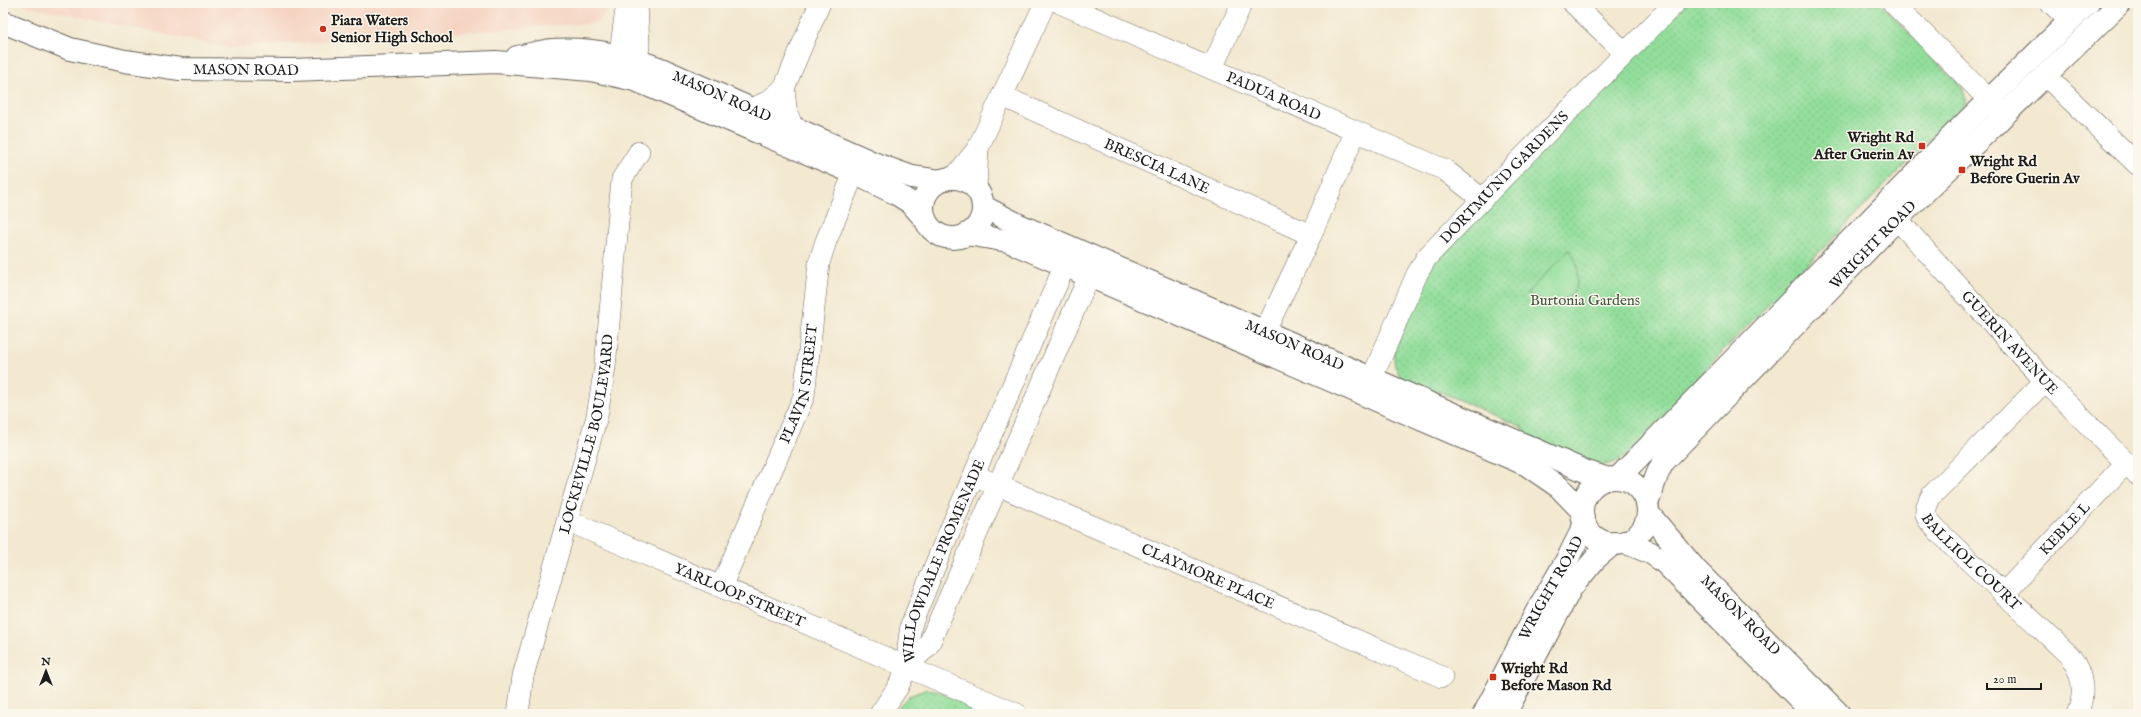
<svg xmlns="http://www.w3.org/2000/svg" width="2141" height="717" font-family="'IM FELL English',serif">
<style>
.built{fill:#f5d3c1}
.park{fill:url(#park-dots);stroke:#587d5c}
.pitch{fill:#93de9b;stroke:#587d5c}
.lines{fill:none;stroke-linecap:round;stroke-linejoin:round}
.minor-casing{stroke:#67635b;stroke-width:22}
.tertiary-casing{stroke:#67635b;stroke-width:24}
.secondary-casing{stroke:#67635b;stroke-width:24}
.minor{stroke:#fff;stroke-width:21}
.tertiary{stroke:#fff;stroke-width:22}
.secondary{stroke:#fff;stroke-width:22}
.poi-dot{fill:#c8321e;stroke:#fbf7ec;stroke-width:1.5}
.labels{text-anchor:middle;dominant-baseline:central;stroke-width:3;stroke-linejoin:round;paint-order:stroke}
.poi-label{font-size:15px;font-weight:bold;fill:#1c1c1c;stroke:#fbf7ec;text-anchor:start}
.street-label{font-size:15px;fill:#1c1c1c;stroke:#fbf7ec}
.park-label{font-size:15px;fill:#405642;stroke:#fbf7ec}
</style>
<defs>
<pattern id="park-dots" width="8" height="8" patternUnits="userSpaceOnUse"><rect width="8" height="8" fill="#93de9b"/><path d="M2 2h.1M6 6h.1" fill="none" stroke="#7ebe85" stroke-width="1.8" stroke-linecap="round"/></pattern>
</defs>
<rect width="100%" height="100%" fill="#fbf7ec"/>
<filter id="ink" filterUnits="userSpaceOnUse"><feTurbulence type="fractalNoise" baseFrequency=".025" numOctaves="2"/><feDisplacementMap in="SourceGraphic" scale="8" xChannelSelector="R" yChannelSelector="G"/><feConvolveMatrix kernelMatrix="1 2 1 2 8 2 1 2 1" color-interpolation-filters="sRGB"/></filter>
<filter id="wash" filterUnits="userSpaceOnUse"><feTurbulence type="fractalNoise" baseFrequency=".012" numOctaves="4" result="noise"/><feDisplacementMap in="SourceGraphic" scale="16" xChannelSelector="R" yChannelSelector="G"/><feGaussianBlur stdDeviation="0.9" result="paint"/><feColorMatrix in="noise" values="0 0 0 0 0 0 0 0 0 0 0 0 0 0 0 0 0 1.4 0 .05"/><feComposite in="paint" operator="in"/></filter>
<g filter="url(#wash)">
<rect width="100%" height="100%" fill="#f3e8d0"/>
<!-- built -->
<path class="built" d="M21 3H611V7L597 23 229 48 27 6Z"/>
<!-- park -->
<path class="park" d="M1687 3H1880L1962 87C1970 107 1963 114 1948 127 1943 132 1939 136 1932 137L1681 394 1680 406 1626 456 1616 462 1601 466 1526 436 1522 427 1438 391C1415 397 1391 376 1394 352L1428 270 1437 258Z
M927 689 934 690 982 709 987 714H891L909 696Z"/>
<!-- pitch -->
<path class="pitch" d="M1569 250C1589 274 1575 312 1540 300 1535 298 1531 297 1527 293Z"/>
</g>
<g filter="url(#ink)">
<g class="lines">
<!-- minor casing -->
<g class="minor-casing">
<g id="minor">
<path id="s1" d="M1060 3 1445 170 1482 199"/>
<path d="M1573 3 1625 53"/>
<path d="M1893 3 2002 113"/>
<path d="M2051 3 2070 21"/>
<path d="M1212 68 1242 3"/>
<path d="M617 73 627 3"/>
<path d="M2046 76 2138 165"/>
<path d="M635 78 639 45 637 3"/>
<path d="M784 88 786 108 792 127"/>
<path id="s2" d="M1002 96 1311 235"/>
<path d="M752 109 769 101 784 88 820 3"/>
<path d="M954 178 978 148 1045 3"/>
<path d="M976 188 978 148"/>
<path id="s3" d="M1885 206 2045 381 2138 475"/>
<path d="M1265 331 1311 235 1355 133"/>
<path id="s4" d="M1372 378 1417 274 1427 257 1517 163 1675 3"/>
<path id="s5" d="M2045 381 1932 495C1919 517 1928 519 1943 536L2070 656C2083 674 2086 694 2077 714"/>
<path id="s6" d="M974 475 1442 677"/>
<path id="s7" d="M568 521 907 667C912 658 923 653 929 644L1089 276"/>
<path id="s8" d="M721 587 804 396 819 263 826 241 854 173"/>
<path id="s9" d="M2003 594 2126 463"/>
<path id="s10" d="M910 662 908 647 911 625 943 546 1065 265"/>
<path id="s11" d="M518 714 523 676 597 416 605 367 622 179 639 152"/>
<path d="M880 714 898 687 907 667 1017 714"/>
</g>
</g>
<!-- tertiary casing -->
<g class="tertiary-casing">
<g id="tertiary">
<path id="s12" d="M3 22 70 49 125 61 180 69 292 70 496 62 591 70 635 80 854 173 895 193 911 203 925 219"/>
<path id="s13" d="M517 57C528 55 541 51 553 50 590 47 627 56 661 69L876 164 912 177 940 181"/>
<circle cx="953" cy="208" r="30"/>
<path id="s14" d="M984 207 1017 224 1587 472 1608 479"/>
<path d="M967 234 1008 241 1527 465 1559 487 1582 511"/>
<path id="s15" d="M1648 513 1696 570 1839 714"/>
<path d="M1624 542 1651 553 1664 562 1814 714"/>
</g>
</g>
<!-- secondary casing -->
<g class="secondary-casing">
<g id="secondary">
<path d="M1618 478 1957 131 2088 3"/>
<circle cx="1615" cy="511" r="33"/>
<path id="s16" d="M1647 503C1654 488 1655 473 1665 460L1897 219 2120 3"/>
<path id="s17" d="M1484 714 1537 611 1569 556 1585 524"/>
<path d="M1505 714 1571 588 1596 558 1614 543"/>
</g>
</g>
<!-- minor -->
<use href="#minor" class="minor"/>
<!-- tertiary -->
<use href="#tertiary" class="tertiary"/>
<!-- secondary -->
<use href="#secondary" class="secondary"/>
</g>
</g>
<!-- markers -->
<g class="poi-dot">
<circle cx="323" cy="29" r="4"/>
<rect x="1918" y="142" width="8" height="8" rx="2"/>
<rect x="1958" y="166" width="8" height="8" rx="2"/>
<rect x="1489" y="673" width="8" height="8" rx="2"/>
</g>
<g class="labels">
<!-- poi labels -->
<g class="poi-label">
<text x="331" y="20">Piara Waters<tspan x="331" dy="17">Senior High School</tspan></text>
<text x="1914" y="137" text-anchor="end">Wright Rd<tspan x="1914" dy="17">After Guerin Av</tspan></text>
<text x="1970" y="161">Wright Rd<tspan x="1970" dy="17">Before Guerin Av</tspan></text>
<text x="1501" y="668">Wright Rd<tspan x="1501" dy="17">Before Mason Rd</tspan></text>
</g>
<!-- street labels -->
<g class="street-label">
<text stroke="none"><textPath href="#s12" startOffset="250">MASON ROAD</textPath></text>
<text stroke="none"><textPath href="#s13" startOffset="214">MASON ROAD</textPath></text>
<text stroke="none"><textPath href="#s1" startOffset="233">PADUA ROAD</textPath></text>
<text stroke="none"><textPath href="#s2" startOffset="170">BRESCIA LANE</textPath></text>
<text stroke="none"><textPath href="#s4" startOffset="244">DORTMUND GARDENS</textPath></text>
<text stroke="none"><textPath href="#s16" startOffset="346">WRIGHT ROAD</textPath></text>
<text stroke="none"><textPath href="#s3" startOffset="185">GUERIN AVENUE</textPath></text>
<text stroke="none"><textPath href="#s14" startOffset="340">MASON ROAD</textPath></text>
<text stroke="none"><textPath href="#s8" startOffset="219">PLAVIN STREET</textPath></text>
<text stroke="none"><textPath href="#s11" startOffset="289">LOCKEVILLE BOULEVARD</textPath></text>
<text stroke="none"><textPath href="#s9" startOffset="90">KEBLE L</textPath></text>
<text stroke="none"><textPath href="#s10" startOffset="108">WILLOWDALE PROMENADE</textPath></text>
<text stroke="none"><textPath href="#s5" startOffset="247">BALLIOL COURT</textPath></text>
<text stroke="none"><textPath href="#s6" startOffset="255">CLAYMORE PLACE</textPath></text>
<text stroke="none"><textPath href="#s17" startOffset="143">WRIGHT ROAD</textPath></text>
<text stroke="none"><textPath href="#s7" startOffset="187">YARLOOP STREET</textPath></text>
<text stroke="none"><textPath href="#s15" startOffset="138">MASON ROAD</textPath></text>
</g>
<!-- park labels -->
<g class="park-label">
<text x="1585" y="300">Burtonia Gardens</text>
</g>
</g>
<!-- margin -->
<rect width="2141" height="717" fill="none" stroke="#fbf7ec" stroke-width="16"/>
<!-- north arrow -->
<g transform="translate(46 671)" stroke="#fbf7ec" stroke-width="3" paint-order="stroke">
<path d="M0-3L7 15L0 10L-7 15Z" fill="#1c1c1c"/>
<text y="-6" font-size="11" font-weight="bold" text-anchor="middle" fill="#1c1c1c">N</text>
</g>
<!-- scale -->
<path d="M1987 683v6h54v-6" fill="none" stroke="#1c1c1c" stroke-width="2"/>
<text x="1993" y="683" font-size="12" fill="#1c1c1c" stroke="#fbf7ec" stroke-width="3" paint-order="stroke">20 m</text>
</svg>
